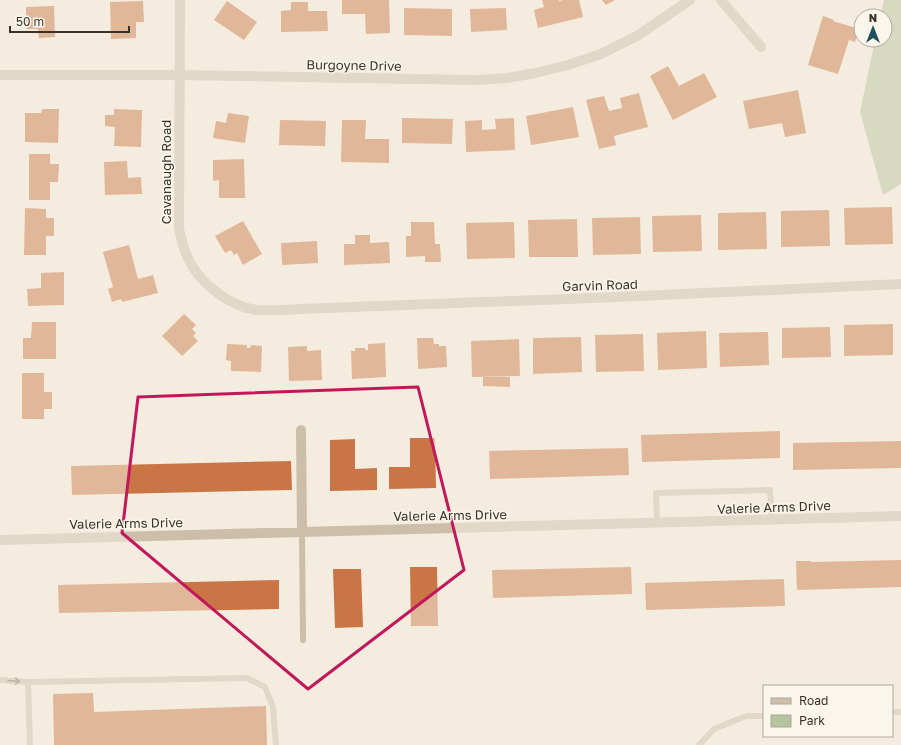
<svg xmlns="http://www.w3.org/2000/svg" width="901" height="745" font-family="'Golos Text',sans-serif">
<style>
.green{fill:#b3c49e}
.building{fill:#ca7546}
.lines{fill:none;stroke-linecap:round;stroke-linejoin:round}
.service{stroke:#cdbeaa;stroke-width:6}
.minor{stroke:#cdbeaa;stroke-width:10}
.oneway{stroke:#7c7064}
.marked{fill:none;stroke:#c2185b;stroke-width:3;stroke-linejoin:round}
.labels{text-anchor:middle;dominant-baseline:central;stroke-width:3;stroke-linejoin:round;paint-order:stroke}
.street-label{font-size:13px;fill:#3a312a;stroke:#fbf6ec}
</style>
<rect width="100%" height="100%" fill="#f4ecdf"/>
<!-- green -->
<path class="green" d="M884 0H901V184L883 195 860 112 875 40H885V16H880Z"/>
<!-- building -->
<path class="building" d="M342 0H389L390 33 366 34 365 14H342Z
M542 0H559V1L563 0H579L583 17 538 28 534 10 544 7Z
M602 0H615L606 5Z
M143 1 144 22H136V38L111 39 110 2Z
M227 1 257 22 244 40 214 20Z
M291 2H308V11H327L328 31 281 32V11L291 10Z
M54 6 55 37 39 38 38 29H26V7Z
M404 8 452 9V36L404 35Z
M506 8 507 30 471 32 470 9Z
M823 16 834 20 833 21 859 29 855 42 849 40 838 74 808 65Z
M668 66 679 86 704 73 717 97 673 120 650 76Z
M798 90 806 133 785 137 782 123 749 129 743 101Z
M639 93 648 127 614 136 616 145 599 149 586 100 604 96 609 111 622 108 620 98Z
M573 107 579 137 531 145 526 116Z
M42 109H59L58 143 25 142V113H41Z
M114 109 142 110 141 147 114 146 115 127 105 126V115H114Z
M228 113 249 116 245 143 213 138 216 121 226 123Z
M402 118 453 119 452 144 402 143Z
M514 118 515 150 466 152 465 121 482 120V130L496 129 495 119Z
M280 120 326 121 325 146 279 145Z
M342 120H366L365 139H389V163L341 162Z
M29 154H50V164H59L58 182H50V200H29Z
M244 159 245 198H219V180L213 181V160Z
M127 161 128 178 141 177 142 194 105 195 104 162Z
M892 207 893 244 845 245 844 208Z
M25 208 46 209V218H54V236H46V255H24Z
M829 210 830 246 781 247V211Z
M766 212 767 249 718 250V213Z
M701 215 702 251 653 252 652 216Z
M640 217 641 254 593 255 592 218Z
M577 219 578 257H529L528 220Z
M243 221 262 254 243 265 237 253 234 255 231 250 225 253 215 236Z
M411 222H434L435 244H440L441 262H425V256L406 257V236H411Z
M514 222 515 258 467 259 466 223Z
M355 235H370V243L389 242 390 263 344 265V244H355Z
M317 241 318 263 282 265 281 243Z
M129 245 138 279 153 275 158 293 122 302 121 299 112 302 108 289 113 287 103 252Z
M64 272V305L28 306 27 289 41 288V273Z
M184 314 196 325 192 329 196 333 193 336 198 341 182 356 162 336Z
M32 322H56V359H23V338H31Z
M893 324V355L844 356V325Z
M830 327 831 357 782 358V328Z
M706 331 707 368 658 370 657 333Z
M768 332 769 365 720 367 719 333Z
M643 334 644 371 596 372 595 335Z
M581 337 582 372 533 374V338Z
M417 338H433L434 344H439V346H446L447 367 418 369Z
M519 339 520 376 472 377 471 341Z
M385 343 386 377 352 379 351 351H355V348H365V350H368V344Z
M227 344 247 345V348H250L251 345 262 346 261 372 231 371V361L226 360Z
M307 346V351L321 350 322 380 289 381 288 347Z
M22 373H44V392H52V409H44V419H22Z
M483 377H510V387L483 386Z
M780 431V458L642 462 641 435Z
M410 438H435L436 488 389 489V467H410Z
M355 439V469L377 468V490L330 491V440Z
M901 441V468L793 470V443Z
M628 448 629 475 490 479 489 451Z
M291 461 292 490 72 495 71 466Z
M901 560V587L797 590 796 561H811V562Z
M410 567H437L438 626H411Z
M631 567 632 594 493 598 492 570Z
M333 569H361L363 627 335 628Z
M784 579 785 606 646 610 645 583Z
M279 580V609L59 613 58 585Z
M93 693 94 712 266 706 267 745H54L53 694Z"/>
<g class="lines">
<!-- service -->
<path class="service" d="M657 523 656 493 770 490 772 520
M302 532 303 640
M0 680 28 682 247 678 265 687 273 707 276 745
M28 682 30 745
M892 712H901
M699 745 714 729 746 716H764"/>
<!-- minor -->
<path class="minor" d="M180 0 179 229C181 238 183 247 187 256 197 281 229 307 257 310 271 311 286 310 300 309L618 297 901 284
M721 0 761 47
M0 75H180L476 80 507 78 535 73 568 65 601 54 637 36 690 0
M301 430 302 532
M0 540 901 516"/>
</g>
<!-- one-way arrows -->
<defs><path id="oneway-shaft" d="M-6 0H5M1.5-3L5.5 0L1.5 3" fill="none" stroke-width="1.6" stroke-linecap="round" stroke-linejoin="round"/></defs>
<use class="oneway" href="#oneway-shaft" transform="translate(14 681) rotate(5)"/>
<!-- marked area -->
<path d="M0 0H901V745H0ZM418 387 464 570 308 689 122 533 138 397Z" fill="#f4ecdf" fill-opacity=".55" fill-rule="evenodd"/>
<path class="marked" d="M418 387 464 570 308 689 122 533 138 397Z"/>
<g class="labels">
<!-- street labels -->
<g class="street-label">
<text transform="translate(354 65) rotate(1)">Burgoyne Drive</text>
<text transform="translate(166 172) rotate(-90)">Cavanaugh Road</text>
<text transform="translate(600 285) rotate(-2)">Garvin Road</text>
<text transform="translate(774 507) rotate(-2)">Valerie Arms Drive</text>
<text transform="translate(450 515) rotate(-1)">Valerie Arms Drive</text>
<text transform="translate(126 523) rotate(-1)">Valerie Arms Drive</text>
</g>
</g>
<!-- legend -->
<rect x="763" y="685" width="130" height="52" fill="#fbf6ec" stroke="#aea79e"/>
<rect x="771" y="698" width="20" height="6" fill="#cdbeaa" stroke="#aea79e"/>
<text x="799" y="705" font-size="12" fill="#3a312a">Road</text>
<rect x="771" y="715" width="20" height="12" fill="#b3c49e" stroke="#aea79e"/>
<text x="799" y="725" font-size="12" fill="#3a312a">Park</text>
<!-- north arrow -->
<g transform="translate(873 28)"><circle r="19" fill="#fbf6ec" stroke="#aea79e"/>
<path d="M0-3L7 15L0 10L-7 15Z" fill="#1d525e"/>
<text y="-6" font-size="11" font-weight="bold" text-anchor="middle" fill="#3a312a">N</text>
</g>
<!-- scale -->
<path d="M10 26v6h119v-6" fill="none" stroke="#3a312a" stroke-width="2"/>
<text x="16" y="26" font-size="12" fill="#3a312a" stroke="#fbf6ec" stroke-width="3" paint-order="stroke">50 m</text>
</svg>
